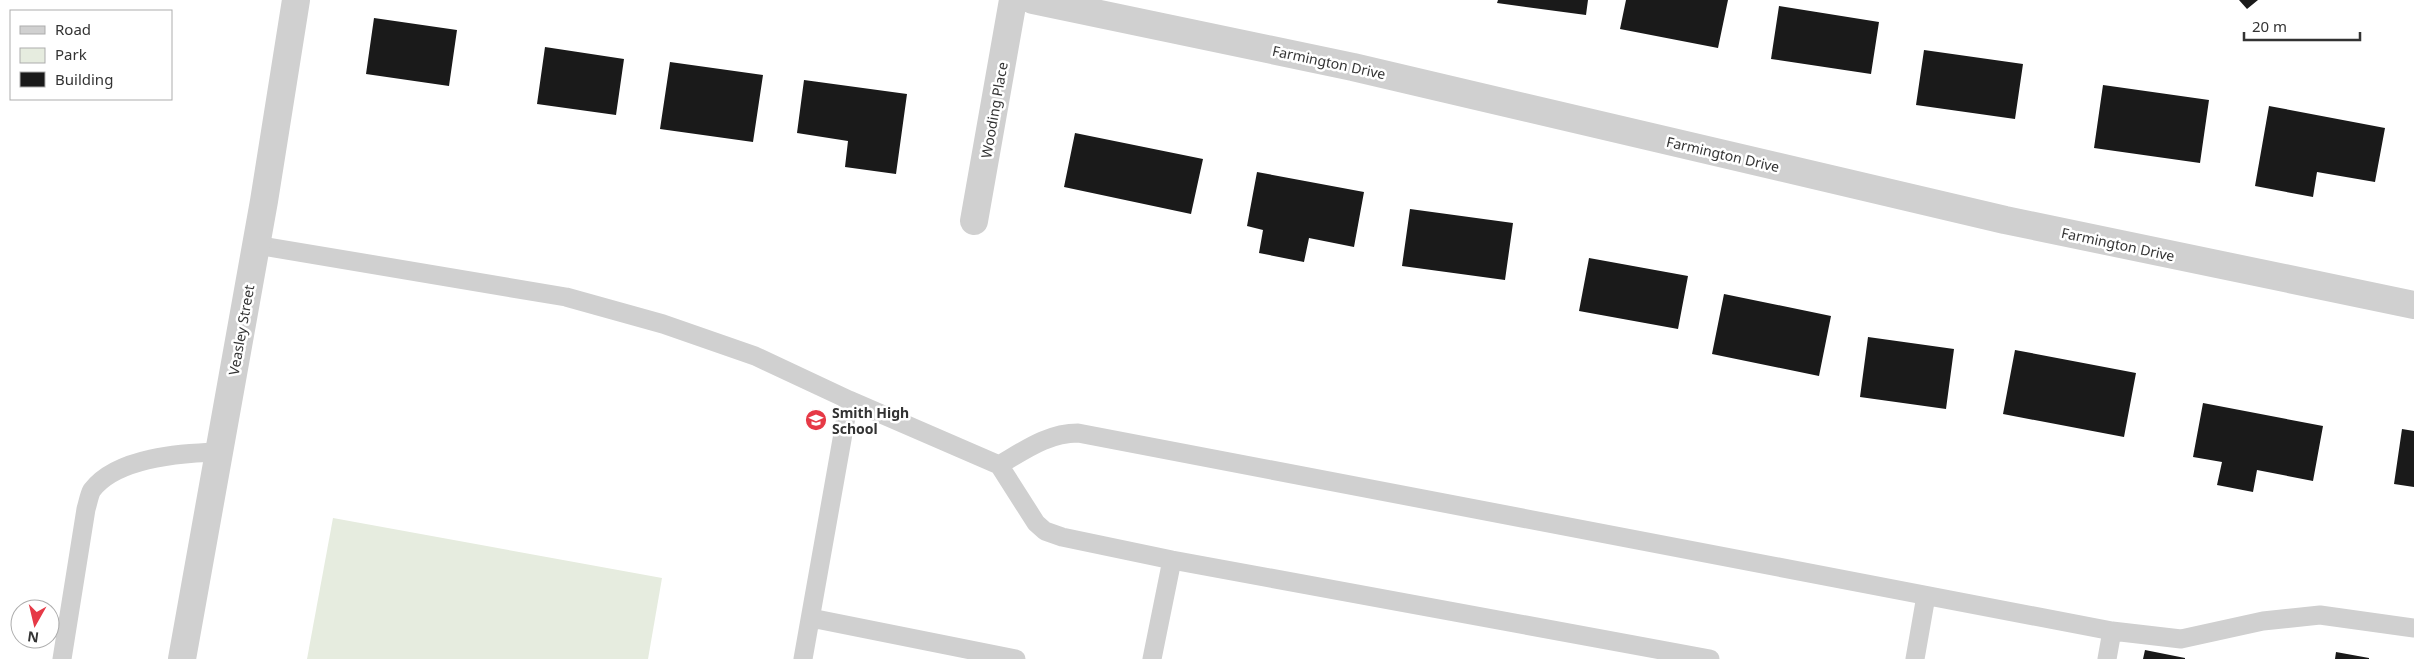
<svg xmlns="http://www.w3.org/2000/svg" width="2414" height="659" font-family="'Noto Sans',sans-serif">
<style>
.green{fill:#e6ecdf}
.building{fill:#1a1a1a}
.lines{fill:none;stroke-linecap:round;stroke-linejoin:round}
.service{stroke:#d0d0d0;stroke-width:19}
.minor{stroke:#d0d0d0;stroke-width:28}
.labels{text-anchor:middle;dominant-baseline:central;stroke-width:5;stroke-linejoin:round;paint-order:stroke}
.street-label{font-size:14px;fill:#333;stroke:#fff}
.poi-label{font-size:14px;font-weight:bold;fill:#333;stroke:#fff;text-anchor:start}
</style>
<rect width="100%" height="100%" fill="#fff"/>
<!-- green -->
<path class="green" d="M333 518 662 578 648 659H307Z"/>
<!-- building -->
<path class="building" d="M1498 0H1588L1586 15 1497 3Z
M1626 0H1728L1718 48 1620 29Z
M2239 0H2258L2247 9Z
M1779 6 1879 22 1871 74 1771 59Z
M374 18 457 30 449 86 366 74Z
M545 47 624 59 616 115 537 104Z
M1924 50 2023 64 2015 119 1916 105Z
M670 62 763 75 753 142 660 129Z
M804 80 907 94 896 174 845 167 848 141 797 133Z
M2103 85 2209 100 2200 163 2094 148Z
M2269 106 2385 128 2375 182 2317 172 2313 197 2255 186Z
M1075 133 1203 159 1191 214 1064 187Z
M1257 172 1364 192 1354 247 1309 238 1304 262 1259 253 1263 230 1247 226Z
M1410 209 1513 223 1505 280 1402 266Z
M1589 258 1688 276 1678 329 1579 311Z
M1724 294 1831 316 1819 376 1712 354Z
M1868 337 1954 349 1946 409 1860 397Z
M2015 350 2136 373 2124 437 2003 414Z
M2203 403 2323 426 2313 481 2257 470 2253 492 2217 485 2222 462 2193 457Z
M2402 429 2414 431V487L2394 484Z
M2145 650 2185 658V659H2143Z
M2336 652 2369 658V659H2335Z"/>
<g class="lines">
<!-- service -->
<path class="service" d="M256 245 566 297 663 324 755 356 849 400 999 465C1025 450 1048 433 1078 433L2112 631 2181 639 2263 621 2320 615 2414 628
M999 465 1036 523 1045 531 1062 537 1172 560 1710 659
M811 618 1016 659
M62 659 86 509C88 503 89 495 92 490 117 457 182 453 219 452
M803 659 849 400
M1152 659 1172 560
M1915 659 1926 596
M2107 659 2112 631"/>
<!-- minor -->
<path class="minor" d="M1033 0 1353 67 2005 220 2414 305
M974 221 1013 0
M182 659 264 201 296 0"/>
</g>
<!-- icons -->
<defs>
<g id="school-disc" transform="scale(1.125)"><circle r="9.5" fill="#e63946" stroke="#fff"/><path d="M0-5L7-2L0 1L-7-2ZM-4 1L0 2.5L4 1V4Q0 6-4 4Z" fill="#fff"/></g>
</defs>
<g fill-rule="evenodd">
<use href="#school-disc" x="816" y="420"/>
</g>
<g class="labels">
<!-- street labels -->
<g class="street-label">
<text transform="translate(1329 62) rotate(12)">Farmington Drive</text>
<text transform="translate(994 110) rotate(-80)">Wooding Place</text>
<text transform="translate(1723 154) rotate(13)">Farmington Drive</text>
<text transform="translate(2118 244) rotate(12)">Farmington Drive</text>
<text transform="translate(241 330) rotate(-80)">Veasley Street</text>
</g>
<!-- poi labels -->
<g class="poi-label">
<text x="832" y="412">Smith High<tspan x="832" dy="16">School</tspan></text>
</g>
</g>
<!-- legend -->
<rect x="10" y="10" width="162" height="90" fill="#ffffff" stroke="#adadad"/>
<rect x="20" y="26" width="25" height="8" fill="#d0d0d0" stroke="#adadad"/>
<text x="55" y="35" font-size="15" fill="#333333">Road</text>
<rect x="20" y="48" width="25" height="15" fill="#e6ecdf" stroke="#adadad"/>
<text x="55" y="60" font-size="15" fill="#333333">Park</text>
<rect x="20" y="72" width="25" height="15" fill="#1a1a1a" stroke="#adadad"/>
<text x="55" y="85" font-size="15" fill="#333333">Building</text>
<!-- north arrow -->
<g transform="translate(35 624) rotate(188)"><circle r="24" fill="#ffffff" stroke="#adadad"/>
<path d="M0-4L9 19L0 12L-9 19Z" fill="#e63946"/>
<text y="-8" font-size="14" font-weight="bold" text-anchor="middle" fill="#333333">N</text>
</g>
<!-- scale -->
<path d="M2244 32v8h116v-8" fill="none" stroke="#333333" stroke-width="2.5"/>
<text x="2252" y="32" font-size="15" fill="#333333" stroke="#ffffff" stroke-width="4" paint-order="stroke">20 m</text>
</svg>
